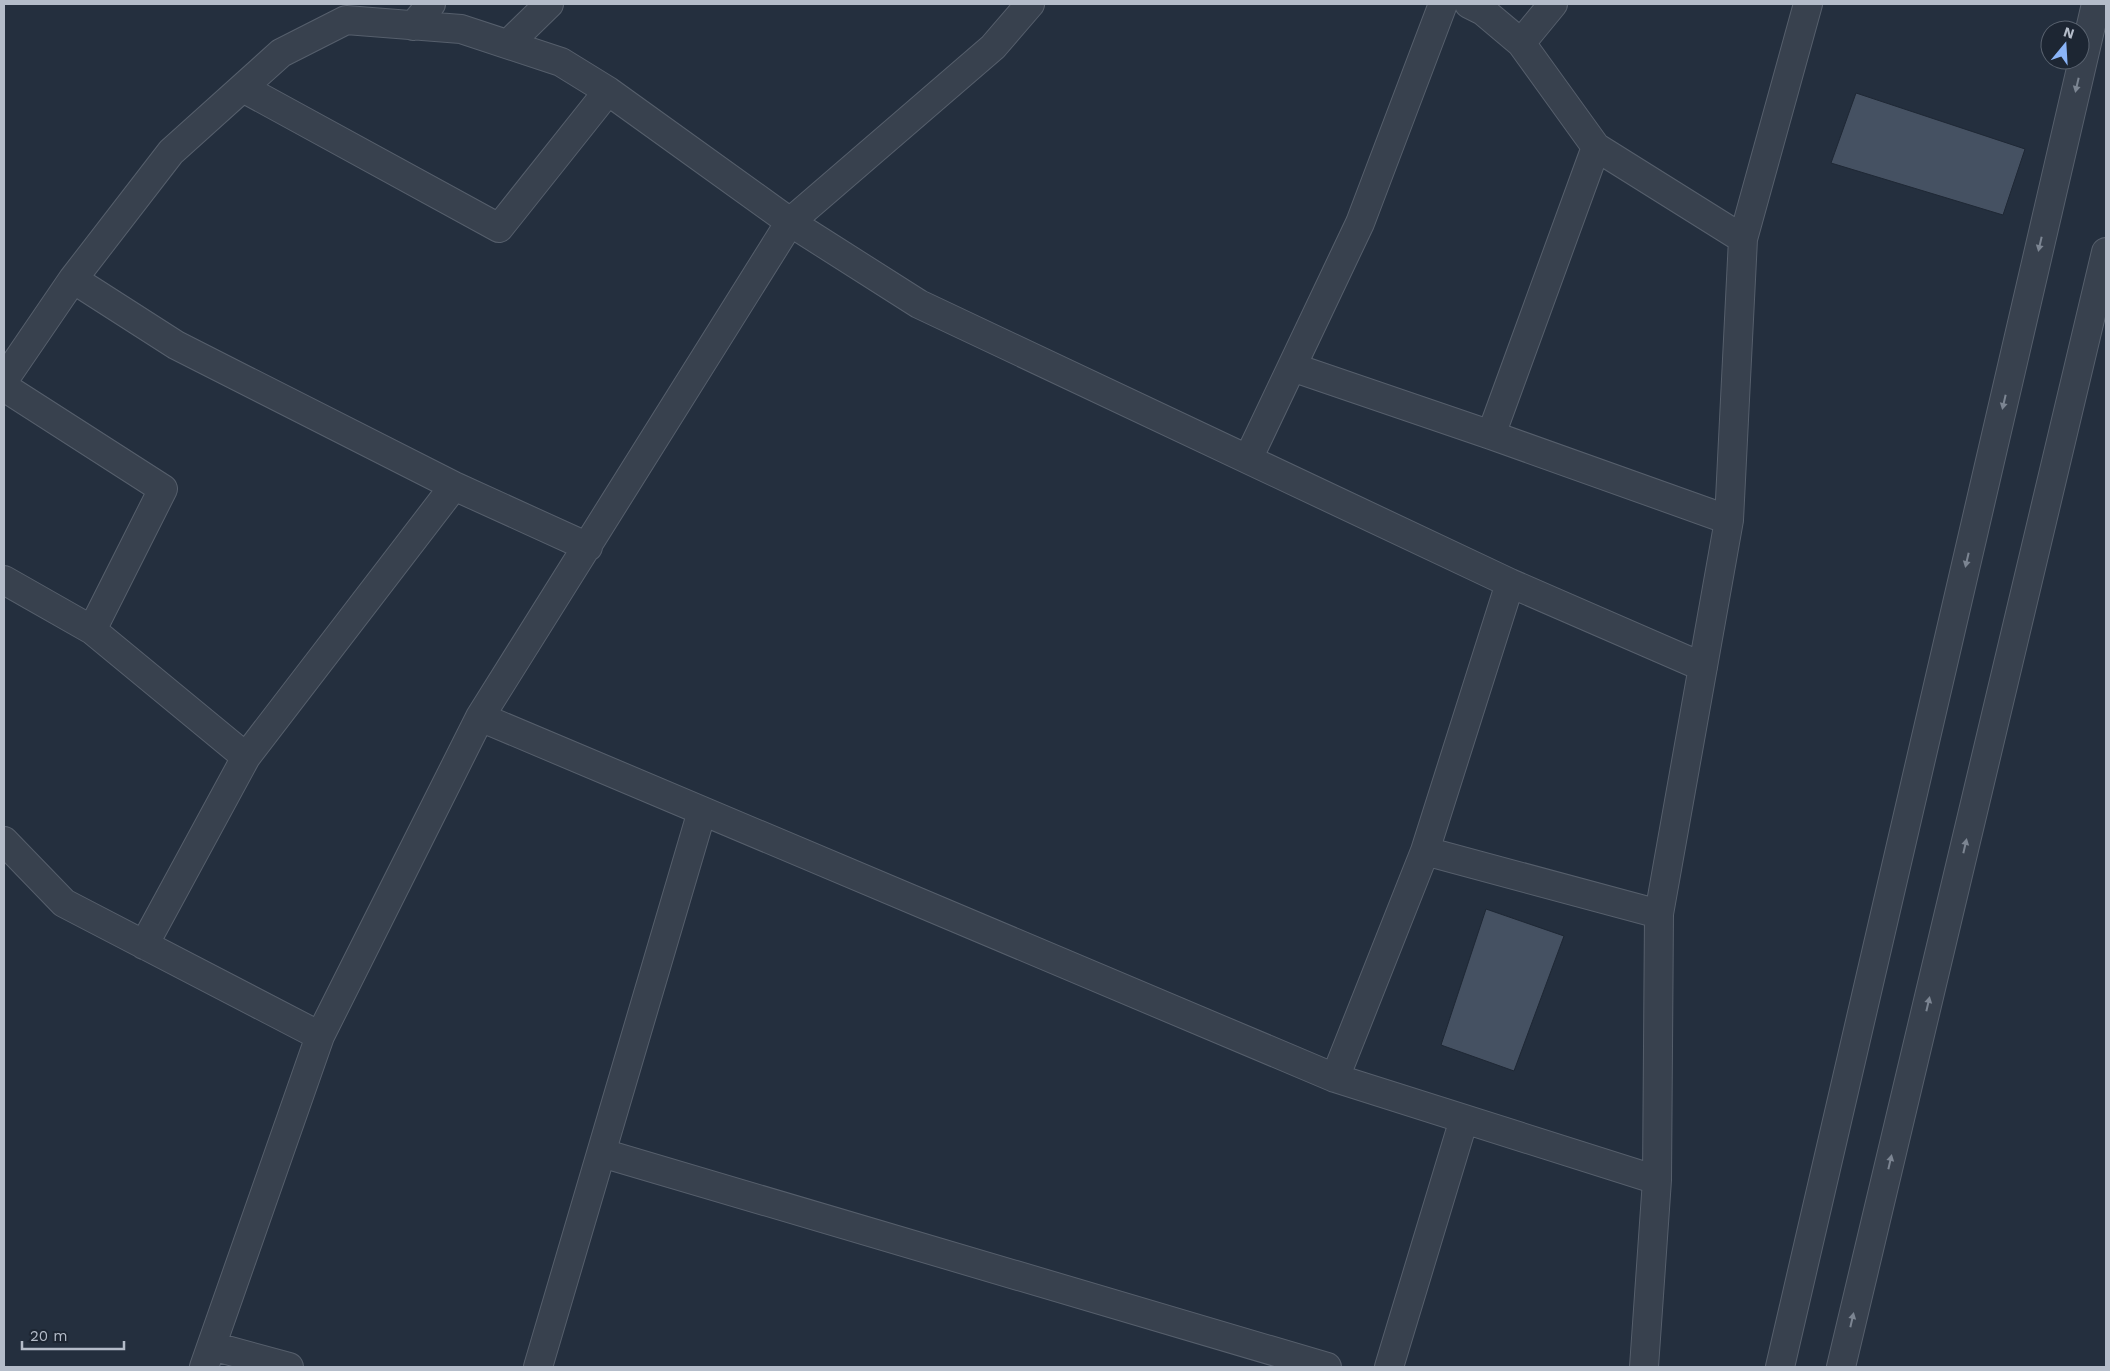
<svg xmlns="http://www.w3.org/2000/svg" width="2110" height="1371" font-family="'Work Sans',sans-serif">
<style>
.building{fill:#455162;stroke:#1f2835}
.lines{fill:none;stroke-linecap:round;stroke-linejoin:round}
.minor-casing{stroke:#565f6c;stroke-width:30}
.minor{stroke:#38414e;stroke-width:28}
.oneway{fill:#7c8592}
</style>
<rect width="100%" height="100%" fill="#242f3e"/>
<!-- building -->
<path class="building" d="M1856 93 2025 149 2003 215 1831 163Z
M1486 909 1564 936 1514 1071 1441 1045Z"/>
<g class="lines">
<!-- minor casing -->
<g class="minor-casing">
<path id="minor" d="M1469 4 1483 11 1521 43 1553 4
M413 26 431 4
M1521 43 1596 147 1743 239
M508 44 549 4
M243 88 499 228 608 91
M73 279 176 345 454 486 588 547
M1292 367 1491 435 1729 520
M4 380 73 279 171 152 281 53 346 20 461 29 561 62 608 91 790 222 919 304 1510 583 1703 667
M4 387 163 489 92 630
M1491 435 1596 147
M1248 459 1360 223 1443 4
M4 580 92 630 246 757
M1510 583 1425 851 1335 1078 1657 1180 1644 1367
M480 717 1335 1078
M4 841 64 903 320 1036 480 717 790 222 993 47 1030 4
M1425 851 1659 914
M144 945 246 757 454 486
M602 1153 1327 1367
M1657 1180 1659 914 1729 520 1743 239 1808 4
M212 1346 289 1367
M204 1367 320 1036
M538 1367 702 811
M1389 1367 1464 1119
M1780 1367 2096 4
M1841 1367 2106 252"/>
</g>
<!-- minor -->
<use href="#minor" class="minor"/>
</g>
<!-- one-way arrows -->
<defs><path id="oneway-solid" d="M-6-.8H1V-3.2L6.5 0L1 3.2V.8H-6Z" transform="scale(1.25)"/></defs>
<g class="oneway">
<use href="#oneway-solid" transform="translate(2077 85) rotate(103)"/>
<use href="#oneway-solid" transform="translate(2040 244) rotate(103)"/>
<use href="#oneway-solid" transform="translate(2004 402) rotate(103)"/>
<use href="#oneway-solid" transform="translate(1967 560) rotate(103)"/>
<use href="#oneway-solid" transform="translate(1965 846) rotate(-77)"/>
<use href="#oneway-solid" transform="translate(1928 1004) rotate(-77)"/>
<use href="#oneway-solid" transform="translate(1890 1162) rotate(-77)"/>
<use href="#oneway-solid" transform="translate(1852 1320) rotate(-77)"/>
</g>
<!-- border -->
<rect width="2110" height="1371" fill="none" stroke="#b4bcc9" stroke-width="10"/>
<!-- north arrow -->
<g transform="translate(2065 45) rotate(18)"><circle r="24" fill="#1d2633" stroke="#59626f"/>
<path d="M0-4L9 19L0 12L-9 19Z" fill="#8ab4f8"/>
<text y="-8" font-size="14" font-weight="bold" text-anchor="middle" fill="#b4bcc9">N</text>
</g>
<!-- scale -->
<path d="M22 1341v8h102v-8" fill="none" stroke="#b4bcc9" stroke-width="2.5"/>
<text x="30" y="1341" font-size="15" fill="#b4bcc9" stroke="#1d2633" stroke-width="4" paint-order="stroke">20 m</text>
</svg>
